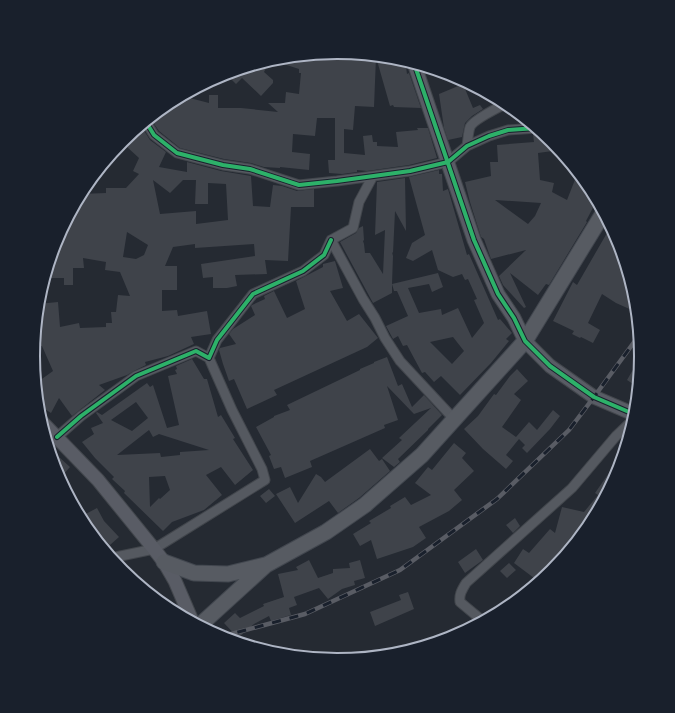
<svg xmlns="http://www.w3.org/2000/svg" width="675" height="713" font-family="'Noto Sans',sans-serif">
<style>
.building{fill:#3f434a;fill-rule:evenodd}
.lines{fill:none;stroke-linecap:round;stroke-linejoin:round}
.street-casing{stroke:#42464c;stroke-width:11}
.secondary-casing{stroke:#42464c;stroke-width:15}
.primary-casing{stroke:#42474f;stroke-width:17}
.street{stroke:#555960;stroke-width:9}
.secondary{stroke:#595c65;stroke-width:13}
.primary{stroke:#575b62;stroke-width:15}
.rail-casing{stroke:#595c64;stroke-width:4.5}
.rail{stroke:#19202c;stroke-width:3;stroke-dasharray:9;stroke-linecap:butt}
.cycleway-casing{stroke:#19202c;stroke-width:6}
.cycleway{stroke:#2db169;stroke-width:4}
.rim{fill:none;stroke:#aeb5c4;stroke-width:2}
</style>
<rect width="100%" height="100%" fill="#252a32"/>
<!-- building -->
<path class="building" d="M338 52 352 53V55L397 58 405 60 407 74 409 73 421 108 394 107 393 105 390 106 376 57 374 107 355 106 353 130 344 129V153L365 155 363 136 372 135 373 142H377V146L398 147 396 132 418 130 417 128H428L437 158 409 165 367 171 357 170V172L342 174 329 173 328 160H335V118H317L315 136 293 134 292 152 310 154 309 170 280 167V168L264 167 251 163 224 159 180 148 159 131 150 118 169 103 182 96 209 103V95H218V108H241L278 112 268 103H285L286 92 299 94 301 73H299V69L271 60 278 58Z
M270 60 264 72 273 80V83L261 96 242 78 236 84 226 74Z
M463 84 473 108 480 105 483 109 472 116 465 123 462 137 448 140 444 128 439 94Z
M141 126 150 140 166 152 159 167 187 172V162L221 171 251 176 253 206 270 207 273 185 282 186 297 191 314 189V207H291L288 261 265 260 267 274 235 275 237 286 227 288H213V277L203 278 201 264 255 256 254 244 195 248V244L173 247 165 266H177V290H162V311L177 310 178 316 207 311 211 334 191 337 194 344 168 356 145 362 146 365 134 371 127 375 99 385 105 390 72 416 59 398 51 413 38 405 35 373 39 381 53 371 42 346H39V328L36 329 38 304 58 302 60 327 79 323 80 328 106 327V323H112L111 312H116L118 295 130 296 120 272 105 270 106 262 83 258 84 268H73V285H64V278H47V271L56 240 81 194 106 193V188H126L139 174 133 171 139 158 127 147 138 135 131 134ZM153 180 170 193 183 180H196L195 204H208V183L226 184 228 220 196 224V211L160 214ZM127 232 148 245 144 255 136 259 123 257Z
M541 132 553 141 560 150 538 153 540 180 554 183 552 192 567 200 578 172 591 188 597 200 586 221 587 222 549 285 546 284 538 295 510 273 526 307 524 308 503 285 499 276 526 250 491 259 484 239 481 237 470 202 465 182 491 176 490 162H498L497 145 534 142 533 134ZM495 200 541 203 535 216 528 224Z
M439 170V174H442L443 191 448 189 467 255 469 254 498 320 500 319 512 333 506 339 509 341 491 363 460 395 441 376 434 382 425 372 422 373 407 345 403 346 398 336 393 339 386 326 408 316 397 291H394L392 284V293L373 303 340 242 356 233 359 228 363 226 364 240 363 241 364 244 365 253H370L383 274 385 230 375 235 377 182 405 178 406 231 395 211 393 253 392 252 393 256 392 284 438 273 443 287 432 292 429 284 408 288 419 313 441 309 442 315 458 308 472 338 484 323 474 300 477 299 468 279 465 280 462 274 453 277 438 270 432 250 413 261 406 258 412 243 425 235 409 177ZM453 337 464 351 452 364 430 342Z
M611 226 619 240 636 297 637 304 634 311 616 303 602 294 588 323 600 330 593 343 581 337 580 338 572 334 574 331 553 321 573 282 577 285Z
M335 261 343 288 330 291 347 321 359 314 378 338 367 347 274 390 277 395 247 409 234 379 229 381 223 364 219 350 220 348 236 344 229 334 233 329 255 315 251 306 252 305 265 299 264 296 274 291 287 318 305 309 296 281 323 267V264Z
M642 354 640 380 636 386 627 380Z
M387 357 398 386 402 384 412 407 424 395 442 415 428 429V430L398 459 400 462 394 467 382 458 402 440 399 438 431 408 414 414 387 386 398 420 384 425 385 428 310 461 312 467 285 478 281 467 274 469 269 456 271 455 256 427 274 417V416L290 410 287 405 360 370V369L374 363V362Z
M192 359 204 379H207L218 417 221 415 235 438 233 439 253 470 235 485 221 467 206 475 222 495 204 510 172 522 163 531 124 493 125 491 112 479 114 477 95 458 82 442 94 434 91 428 103 423 96 413 97 412 102 415 147 383 150 387 153 385 167 428 179 425 168 376 177 374 175 370 177 369 176 366ZM136 402 148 418 132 431 111 420ZM149 430 153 437 159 434 209 450 180 452V455L161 457 160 453 117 455ZM165 476 170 490 160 499 159 498 150 507 149 477Z
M517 369 528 381 514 394 521 400 502 427 516 437 529 422 537 430 553 410 560 416 550 429 527 453 522 448 525 445 519 439 506 455 513 461 506 469 483 449 464 429 478 416 494 394 496 395 510 376Z
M454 443 466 453 462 458 474 471 454 490 462 500 449 511 419 527 426 538 413 547 377 559 371 540 360 546 353 534 371 523 369 521 391 508 390 506 405 497 411 505 431 495 415 483 428 467 432 470Z
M48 447 70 467 62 476 55 470Z
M370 449 379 461 382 459 390 471 359 498 338 513 329 501 295 523 276 494 290 487 298 503 316 474 321 477 325 482Z
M611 470 618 475 591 526 581 537 570 543 572 546V549L553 572 526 594 534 578 514 563 523 549 529 553 550 529 555 533 562 507 584 512 598 495 595 493Z
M269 489 275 496 266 503 260 496Z
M97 508 104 521 119 537 110 545 88 523 85 525 80 517Z
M515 518 520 526 513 533 506 525Z
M476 549 483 560 465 573 458 562Z
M309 560 318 578 333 573V569L350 568 349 563 360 560 365 578 354 581 355 585 342 589 328 599 319 588 294 597 297 605 289 608 291 615 271 621 269 616 254 624 238 638 224 623 235 613 240 618 264 606 263 604 284 597 278 574 298 570 296 567Z
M509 563 516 570 507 578 500 571Z
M408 592 414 609 375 626 370 612 401 600 399 595Z"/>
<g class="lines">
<!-- street casing -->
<g class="street-casing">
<path id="street" d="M146 122 154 135 177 153 223 165 250 169 299 185 337 181 410 171 448 162 467 146 489 136 508 130 537 128
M467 146C468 140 468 133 470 127 473 120 499 107 507 103
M373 176 359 202 353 228 331 240 363 299 375 318 385 338 400 361 454 419
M57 437 81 416 136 376 196 351 209 358 217 340 253 294 303 271 324 255 331 240
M93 537 100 542 113 558
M111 558 154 549 265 480 262 469 232 410 209 358
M484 622 460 602C459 594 462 590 466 583L572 488 616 436 636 417"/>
</g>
<!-- secondary casing -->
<g class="secondary-casing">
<path id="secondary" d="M414 63 474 240 498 294 514 318 525 341 550 366 594 397 636 415
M40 420 98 480 154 549 164 562 175 581 193 623"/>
</g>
<!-- primary casing -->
<g class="primary-casing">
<path id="primary" d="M164 562 194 573 228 574 265 565
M199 626 266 565 326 532 365 505 422 455 525 341 604 212"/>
</g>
<!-- street -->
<use href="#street" class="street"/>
<!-- secondary -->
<use href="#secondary" class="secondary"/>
<!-- primary -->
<use href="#primary" class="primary"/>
<!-- rail casing -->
<g class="rail-casing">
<path id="rail" d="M220 637 305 614 400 570 497 499 569 430 594 397 640 334"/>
</g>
<!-- rail -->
<use href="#rail" class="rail"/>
<!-- cycleway casing -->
<g class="cycleway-casing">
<path id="cycleway" d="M414 63 474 240 498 294 514 318 525 341 550 366 594 397 636 415
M146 122 154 135 177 153 223 165 250 169 299 185 337 181 410 171 448 162 467 146 489 136 508 130 537 128
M57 437 81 416 136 376 196 351 209 358 217 340 253 294 303 271 324 255 331 240"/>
</g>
<!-- cycleway -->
<use href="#cycleway" class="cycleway"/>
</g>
<!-- crop -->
<path d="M0 0H675V713H0ZM40 356a297 297 0 1 1 594 0a297 297 0 1 1-594 0Z" fill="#19202c" fill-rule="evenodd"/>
<path class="rim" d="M40 356a297 297 0 1 1 594 0a297 297 0 1 1-594 0Z"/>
</svg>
